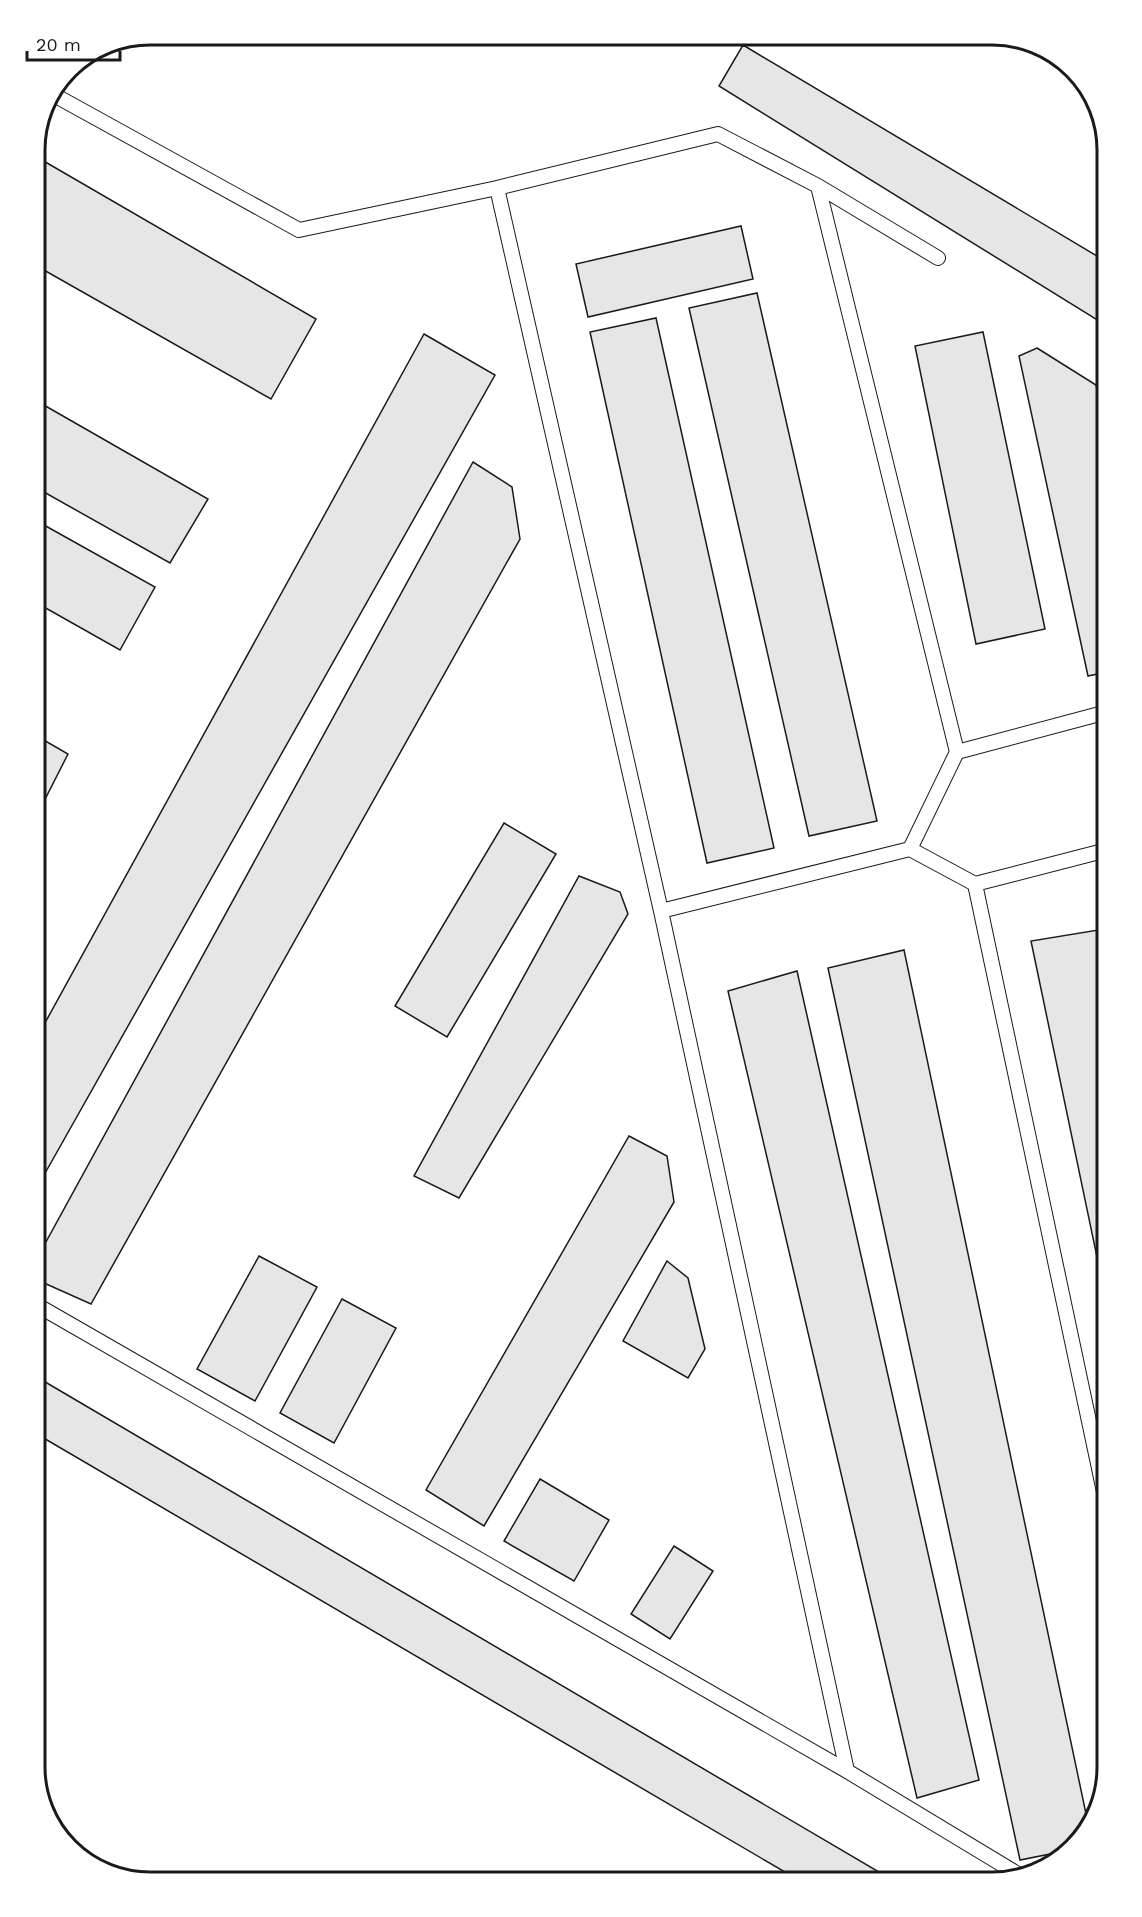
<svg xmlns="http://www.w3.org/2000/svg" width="1142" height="1917" font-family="'Work Sans',sans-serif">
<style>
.building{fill:#e6e6e6;stroke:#1a1a1a;stroke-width:1.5}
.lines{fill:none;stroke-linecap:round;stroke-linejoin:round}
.lane-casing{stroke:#1a1a1a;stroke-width:16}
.lane{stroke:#fff;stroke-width:14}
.rim{fill:none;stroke:#1a1a1a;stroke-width:3}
</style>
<rect width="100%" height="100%" fill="#fff"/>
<!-- building -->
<path class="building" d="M743 45 1107 262V326L719 86Z
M35 156 316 319 271 399 35 265Z
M741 226 753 279 588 317 576 264Z
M757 293 877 821 809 836 689 308Z
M656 318 774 848 707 863 590 332Z
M983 332 1045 629 976 644 915 346Z
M424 334 495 375 35 1191V1041Z
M1037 348 1096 385 1107 438V672L1088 676 1019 356Z
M35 400 208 499 170 563 35 487Z
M473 462 512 487 520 539 91 1304 35 1279V1262Z
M35 520 155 587 120 650 35 602Z
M35 735 68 754 36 817 35 816Z
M504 823 556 854 447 1037 395 1006Z
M579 876 620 892 628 914 459 1198 414 1176Z
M1098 930 1107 974V1305L1031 941Z
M904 950 1089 1828 1065 1851 1020 1860 828 968Z
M797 971 979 1780 917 1798 728 991Z
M629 1136 667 1156 674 1202 484 1526 426 1490Z
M259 1256 317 1287 255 1401 197 1369Z
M667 1261 688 1278 705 1349 688 1378 623 1341Z
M342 1299 396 1328 334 1443 280 1413Z
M35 1376 896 1882H802L35 1433Z
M540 1479 609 1520 574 1581 504 1541Z
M674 1546 713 1571 670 1639 631 1614Z"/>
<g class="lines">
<!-- lane casing -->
<g class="lane-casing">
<path id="lane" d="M56 96 299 230 497 188
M818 186 957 752
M1107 850 975 884 910 849 957 752 1107 712
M975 884 1107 1506
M661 911 910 849
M35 1304 847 1771 1021 1876
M847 1771 661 911 497 188 718 134 818 186 938 258"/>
</g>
<!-- lane -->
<use href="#lane" class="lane"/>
</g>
<!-- crop -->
<path d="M0 0H1142V1917H0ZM150 45H992A105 105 0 0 1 1097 150V1767A105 105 0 0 1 992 1872H150A105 105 0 0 1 45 1767V150A105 105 0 0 1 150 45Z" fill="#fff" fill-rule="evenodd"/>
<path class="rim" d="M150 45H992A105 105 0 0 1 1097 150V1767A105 105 0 0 1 992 1872H150A105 105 0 0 1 45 1767V150A105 105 0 0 1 150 45Z"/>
<!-- scale -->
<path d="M27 51v9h93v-9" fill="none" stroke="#1a1a1a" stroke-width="3"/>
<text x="36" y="51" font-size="18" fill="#1a1a1a" stroke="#ffffff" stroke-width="4.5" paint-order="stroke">20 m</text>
</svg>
